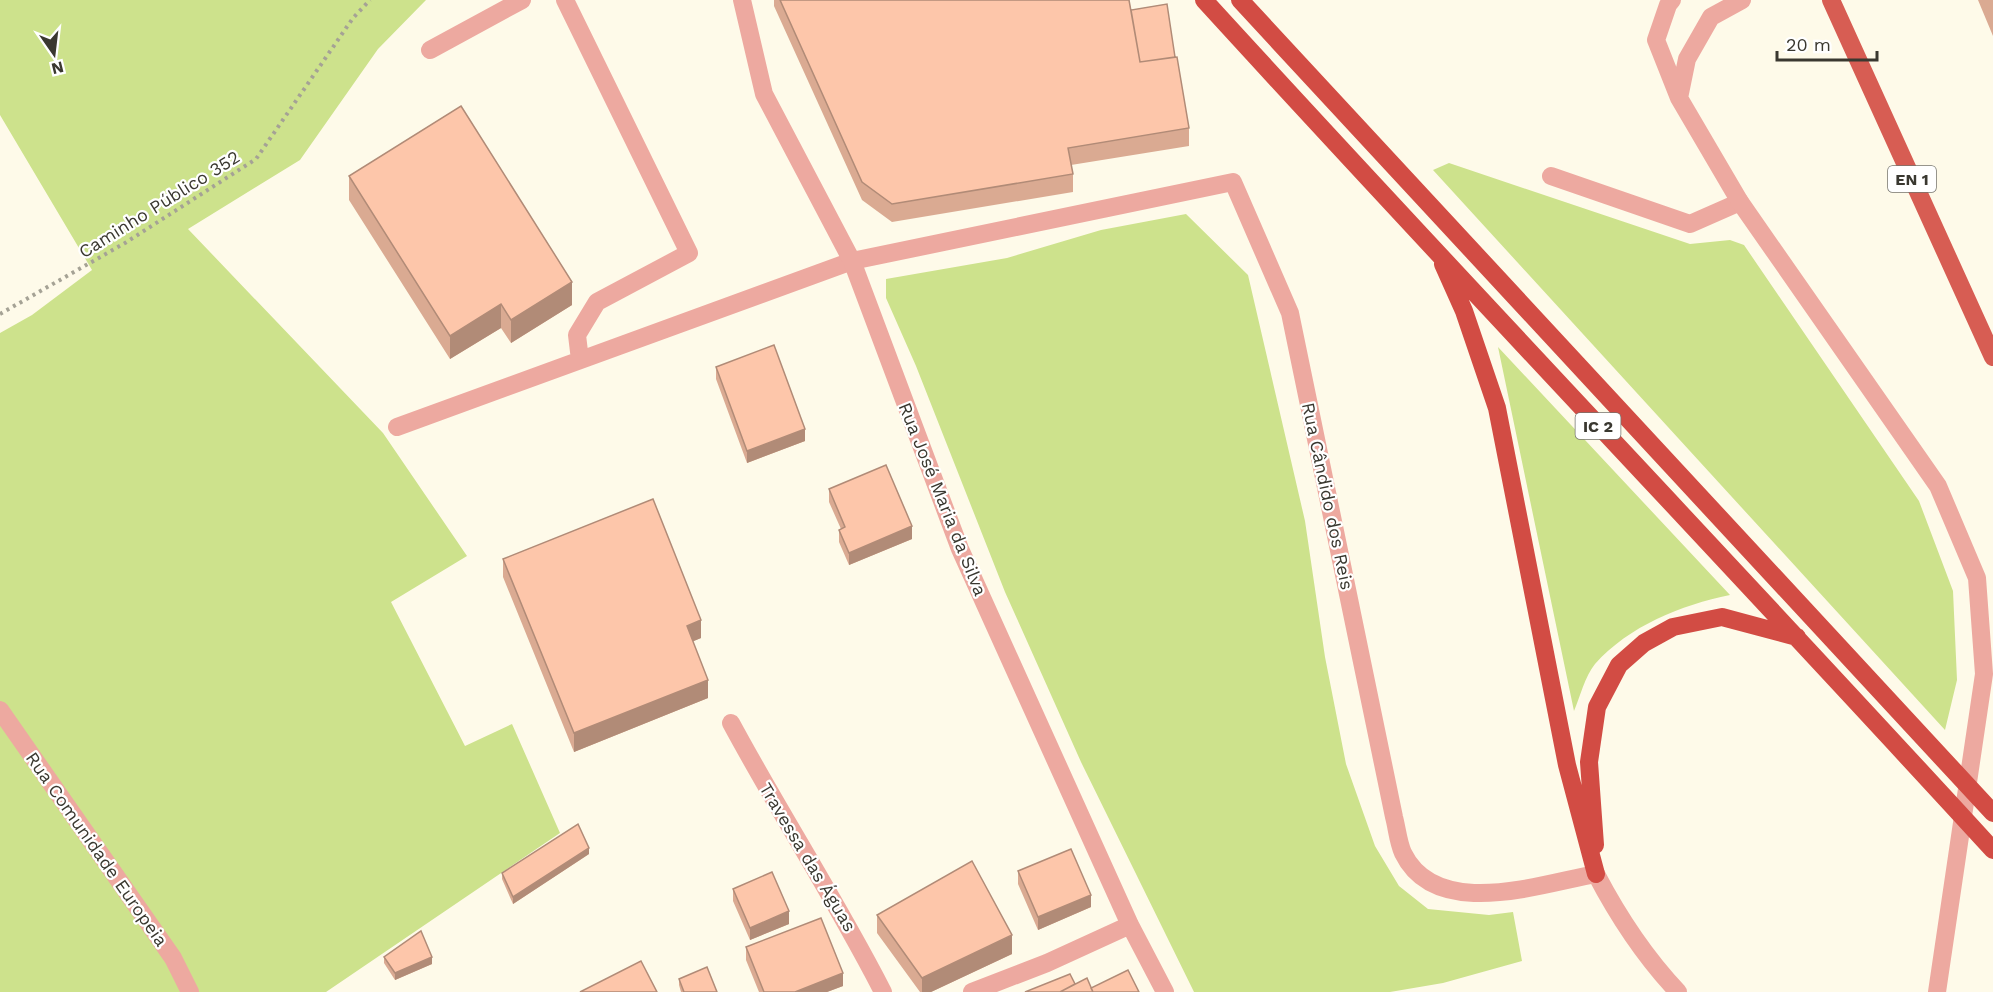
<svg xmlns="http://www.w3.org/2000/svg" width="1993" height="992" font-family="'Work Sans',sans-serif">
<style>
.green{fill:#cde28c}
.lines{fill:none;stroke-linecap:round;stroke-linejoin:round}
.path{stroke:#a5a295;stroke-width:4;stroke-dasharray:3 4.5;stroke-linecap:butt}
.service{stroke:#eda9a0;stroke-width:18}
.minor{stroke:#eda9a0;stroke-width:18}
.tertiary{stroke:#eda9a0;stroke-width:18}
.primary{stroke:#d75d53;stroke-width:18}
.trunk{stroke:#d24c44;stroke-width:18}
.wall{fill:#daaa92}
.shaded-wall{fill:#b18b77}
.building{fill:#fdc6aa;stroke:#b18b77;stroke-width:1.5}
.labels{text-anchor:middle;dominant-baseline:central;stroke-width:4.5;stroke-linejoin:round;paint-order:stroke}
.shield{fill:#fff;stroke:#75746e;stroke-width:1.5}
.shield-label{font-size:16px;font-weight:bold;fill:#3a3830}
.street-label{font-size:18px;fill:#3a3830;stroke:#fff}
</style>
<rect width="100%" height="100%" fill="#fefae9"/>
<!-- green -->
<path class="green" d="M0 0H426L378 49 300 160 188 229 383 433 467 556 391 602 465 746 512 724 560 833 326 992H0V333L32 315 92 270 0 115Z
M1449 163 1690 244 1730 240 1744 245 1919 501 1953 591 1957 680 1945 730 1433 170Z
M1186 214 1248 275 1305 521 1325 657 1346 764 1375 846 1399 886 1428 909 1489 915 1513 912 1522 961 1443 983 1390 992H1194L1081 762 1005 592 916 366 886 298V279L1007 258 1101 230Z
M1498 347 1730 595C1681 605 1629 626 1595 664 1585 676 1580 697 1574 711Z"/>
<g class="lines">
<!-- path -->
<path class="path" d="M0 314 125 243 256 159 353 18 370 0"/>
<!-- service -->
<path class="service" d="M565 0 689 253 597 302 577 335 580 360
M430 50 522 0
M397 427 852 261"/>
<!-- minor -->
<path class="minor" d="M742 0 764 94 852 261 960 549 1130 925 1165 992
M1551 176 1690 224 1740 202
M852 261 1233 182 1290 313 1394 817C1397 828 1398 842 1403 853 1436 921 1540 884 1596 874
M0 710 173 958 190 992
M731 723C780 814 836 900 883 992
M972 992 1047 963 1130 925"/>
<!-- tertiary -->
<path class="tertiary" d="M1672 0 1668 5 1656 40 1679 98 1740 202 1938 486 1977 578 1984 674 1937 992
M1679 98 1687 59 1711 17 1742 0
M1596 874C1619 918 1644 956 1678 992"/>
<!-- primary -->
<path class="primary" d="M1831 0 1993 357"/>
<!-- trunk -->
<path class="trunk" d="M1204 0C1465 286 1732 565 1993 850
M1240 0 1993 813
M1443 264 1464 311 1497 408 1567 765 1596 874
M1595 845 1589 762 1597 707 1619 665 1644 643 1673 627 1722 617 1797 637"/>
</g>
<!-- wall -->
<path class="wall" d="M774 0H1129L1131 10 1175 57 1189 128V146L1071 165 1073 174V192L892 222 862 200 774 6Z
M1978 0H1993V36Z
M349 176 572 305 511 343 501 328 450 359 349 200Z
M716 367 805 441 747 463 716 379Z
M829 489 912 539 849 565 839 542V530L841 529 829 502Z
M503 559 701 638 693 641 708 698 574 752 503 577Z
M589 854 513 904 502 879V873Z
M1018 871 1091 907 1038 930 1018 884Z
M733 889 789 924 750 940 733 901Z
M877 915 1012 954 931 992H920L877 933Z
M746 947 843 986 827 992H759L746 960Z
M384 957 432 964 395 980 384 963Z
M679 979 717 992H681L679 985Z"/>
<!-- shaded-wall -->
<path class="shaded-wall" d="M572 282V305L511 343V320Z
M501 304V328L450 359V336Z
M805 429V441L747 463V451Z
M912 526V539L849 565V553Z
M701 620V638L687 644V626Z
M708 680V698L574 752V733Z
M589 848V854L513 904V897Z
M1091 895V907L1038 930V917Z
M789 911V924L750 940V928Z
M1012 935V954L931 992H922V978Z
M432 957V964L395 980V973Z
M843 973V986L827 992H795Z"/>
<!-- building -->
<path class="building" d="M780 0H1129L1140 62 1177 57 1189 128 1068 148 1073 174 892 204 862 182Z
M1167 4 1175 57 1140 62 1131 10Z
M461 106 572 282 511 320 501 304 450 336 349 176Z
M774 345 805 429 747 451 716 367Z
M886 465 912 526 849 553 839 530 845 527 829 489Z
M653 499 701 620 687 626 708 680 574 733 503 559Z
M578 824 589 848 513 897 502 873Z
M1071 849 1091 895 1038 917 1018 871Z
M972 861 1012 935 922 978 877 915Z
M772 872 789 911 750 928 733 889Z
M821 918 843 973 795 992H764L746 947Z
M421 931 432 957 395 973 384 957Z
M641 961 657 992H580Z
M707 967 717 992H684L679 979Z
M1128 970 1139 992H1093L1091 988Z
M1070 974 1075 984 1060 992H1025Z
M1087 978 1093 992H1060Z"/>
<g class="labels">
<!-- shield labels -->
<g class="shield">
<rect x="1888" y="166" width="48" height="26" rx="4.5"/>
<rect x="1575.5" y="413" width="45" height="26" rx="4.5"/>
</g>
<g class="shield-label">
<text x="1912" y="179">EN 1</text>
<text x="1598" y="426">IC 2</text>
</g>
<!-- street labels -->
<g class="street-label">
<text transform="translate(159 204) rotate(-32)">Caminho Público 352</text>
<text transform="translate(1328 496) rotate(78)">Rua Cândido dos Reis</text>
<text transform="translate(943 499) rotate(68)">Rua José Maria da Silva</text>
<text transform="translate(97 849) rotate(55)">Rua Comunidade Europeia</text>
<text transform="translate(808 857) rotate(59)">Travessa das Águas</text>
</g>
</g>
<!-- north arrow -->
<g transform="translate(54 54) rotate(166)" stroke="#ffffff" stroke-width="4.5" paint-order="stroke">
<path d="M0-4.5L10 22L0 15L-10 22Z" fill="#3a3830"/>
<text y="-9" font-size="16" font-weight="bold" text-anchor="middle" fill="#3a3830">N</text>
</g>
<!-- scale -->
<path d="M1777 51v9h100v-9" fill="none" stroke="#3a3830" stroke-width="3"/>
<text x="1786" y="51" font-size="18" fill="#3a3830" stroke="#ffffff" stroke-width="4.5" paint-order="stroke">20 m</text>
</svg>
